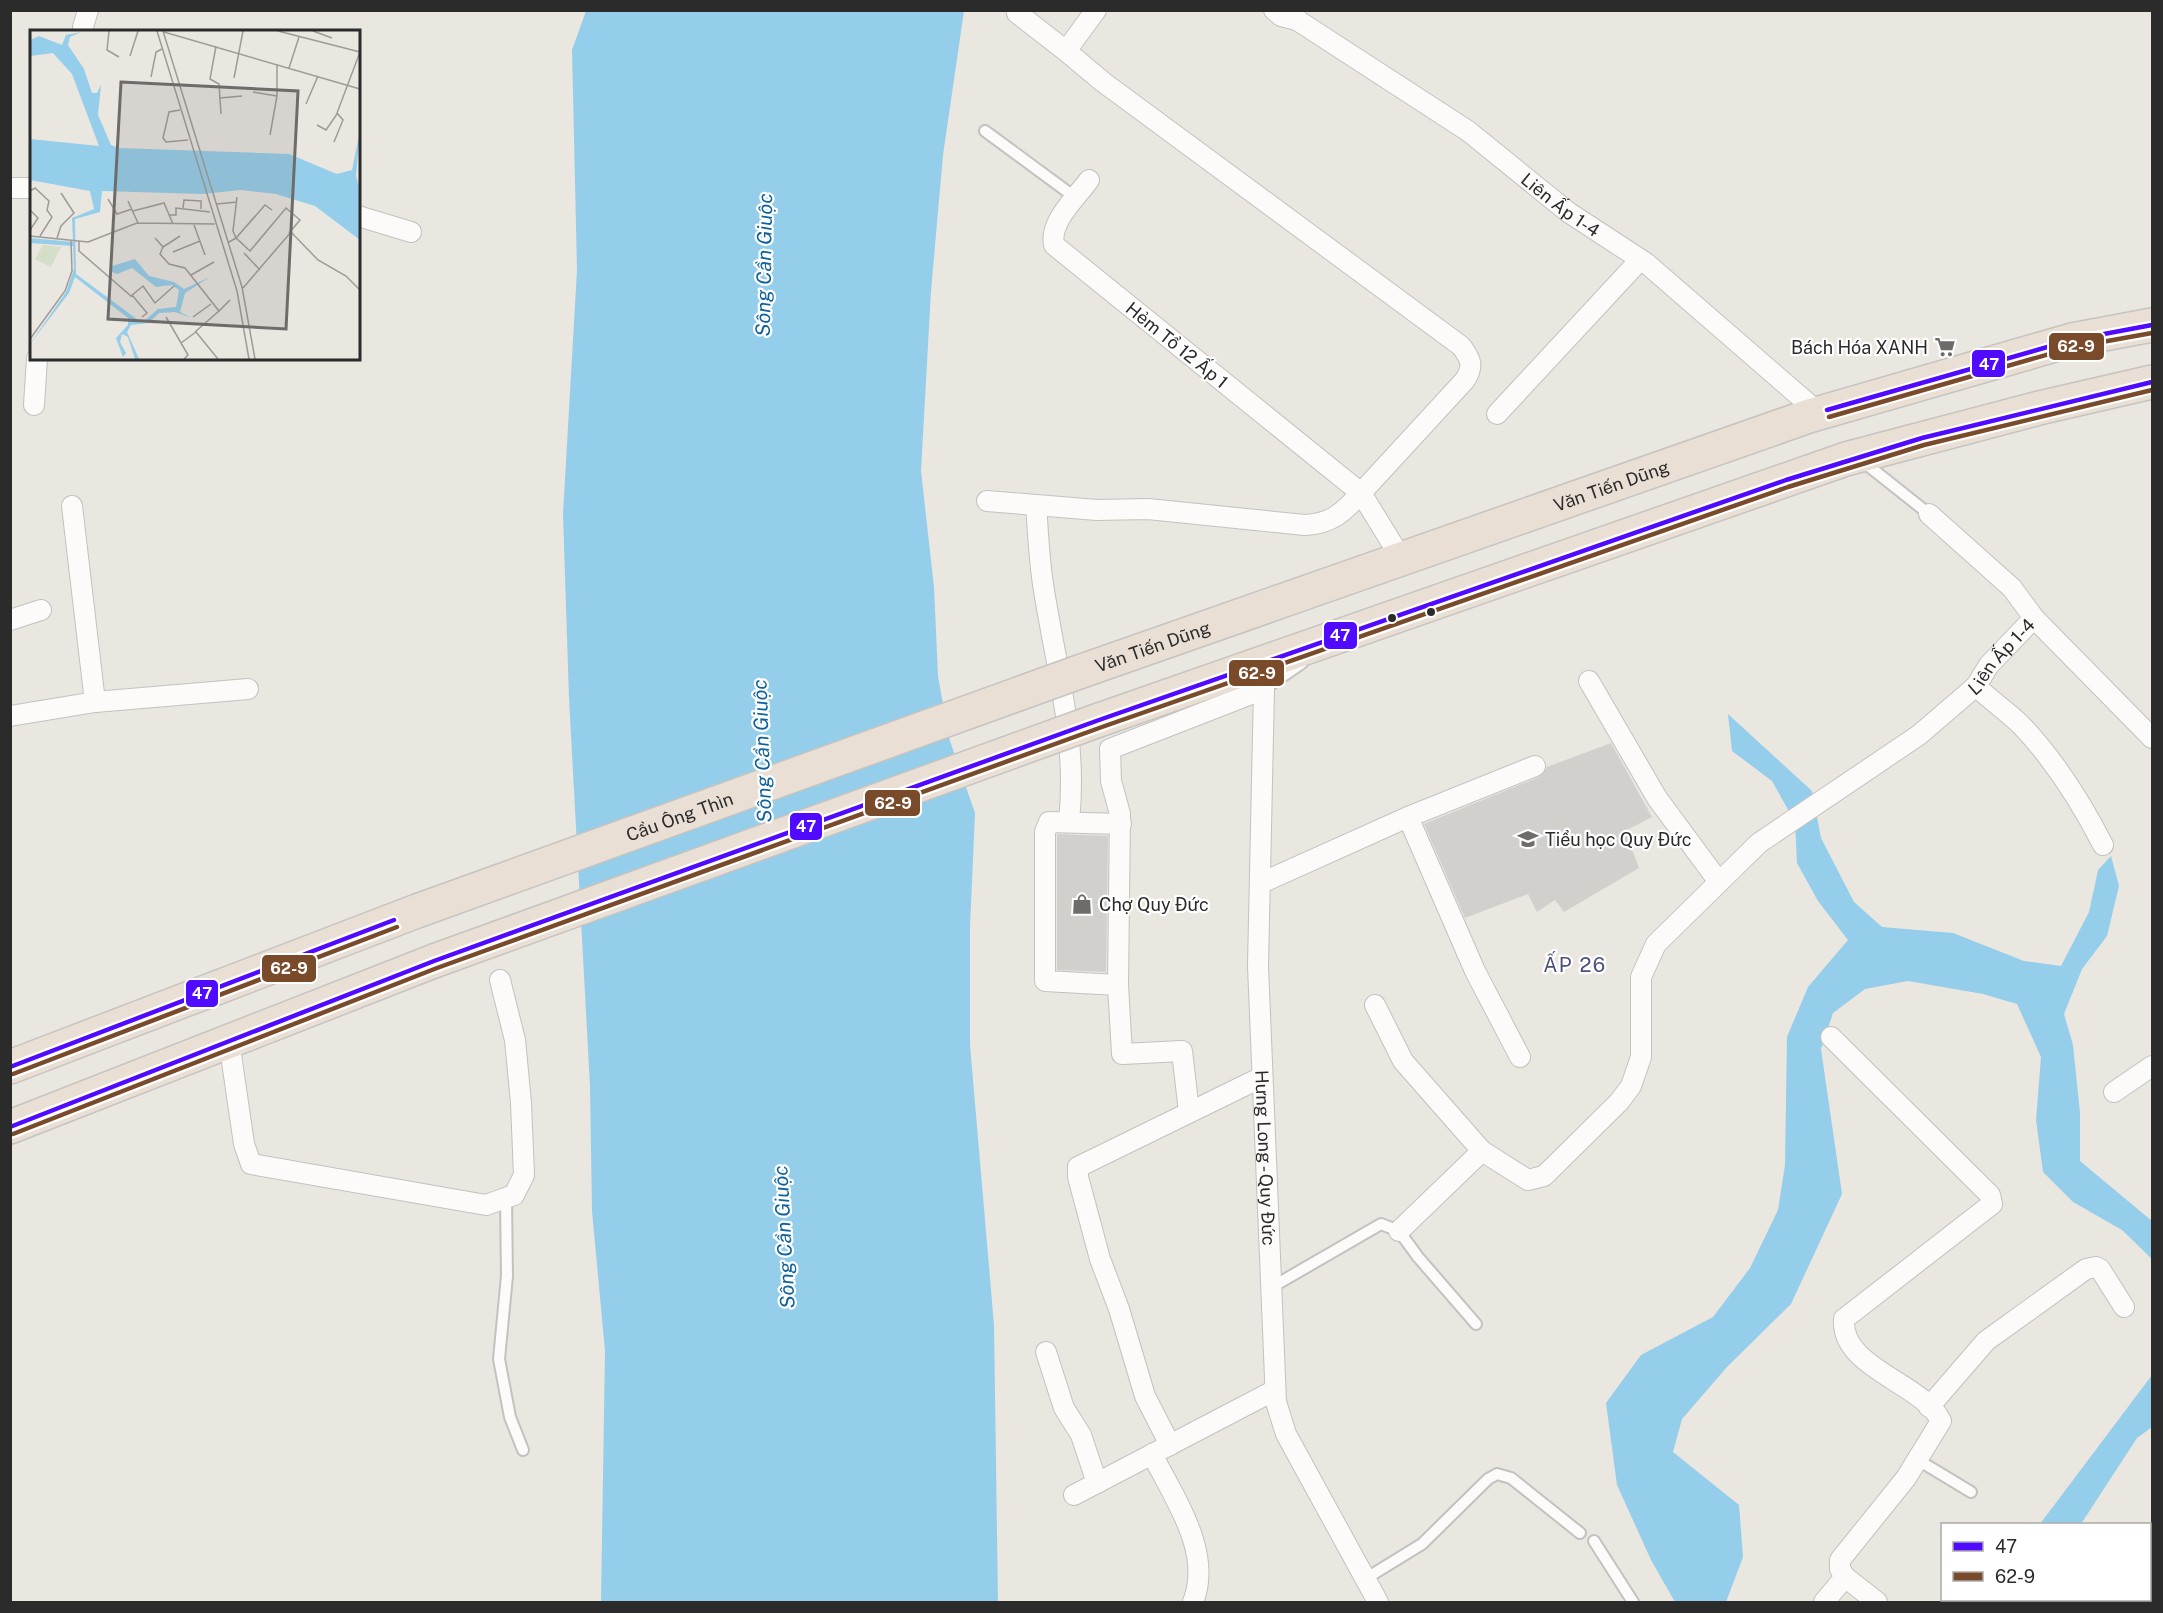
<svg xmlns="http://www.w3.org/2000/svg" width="2163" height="1613" font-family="'Public Sans',sans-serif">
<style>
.water{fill:#95ceea}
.building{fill:#d2d0cc}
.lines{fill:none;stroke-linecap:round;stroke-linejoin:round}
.lane-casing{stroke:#c3c2c1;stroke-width:14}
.street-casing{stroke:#c3c2c1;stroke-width:22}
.highway-casing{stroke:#c5c4c1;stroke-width:36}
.lane{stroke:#fcfbfa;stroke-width:10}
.street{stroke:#fcfbfa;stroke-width:20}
.highway{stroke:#e9dfd4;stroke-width:33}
.highway-bridge-casing{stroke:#c5c4c1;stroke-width:36;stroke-linecap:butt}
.highway-bridge{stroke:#e9dfd4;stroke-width:33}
.bus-1-casing{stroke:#fff;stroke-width:9}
.bus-2-casing{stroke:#fff;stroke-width:9}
.bus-1{stroke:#4f0aff;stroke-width:4.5}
.bus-2{stroke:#7a4b2a;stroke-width:4.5}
.bus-dot{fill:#2b2b2b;stroke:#fff;stroke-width:2}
.labels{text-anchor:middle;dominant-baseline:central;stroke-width:4.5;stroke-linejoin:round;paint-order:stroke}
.street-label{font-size:18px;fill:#2b2b2b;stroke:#fff}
.poi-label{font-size:18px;fill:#2b2b2b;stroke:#fff;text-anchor:start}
.water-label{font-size:20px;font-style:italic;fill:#0d619d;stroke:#fff}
.neighbourhood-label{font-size:20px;letter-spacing:1.5px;fill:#4b507c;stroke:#fff}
.inset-road{fill:none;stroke:#9e9b98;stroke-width:1.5}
.view{fill:#6e6c6a;fill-opacity:0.15;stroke:#6e6c6a;stroke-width:3}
.inset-edge{fill:none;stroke:#2b2b2b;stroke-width:3}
.line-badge{stroke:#fff;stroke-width:2}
.badge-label{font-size:16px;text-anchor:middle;font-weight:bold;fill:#fff}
</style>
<rect width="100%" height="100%" fill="#eae6e0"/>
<!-- water -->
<path class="water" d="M586 11H964L943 155 931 291 921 471 934 587 938 676 949 738 975 813 970 927V1045L994 1325 998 1602H601L605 1351 592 1211 590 1086 569 698 563 514 577 270 572 50Z
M1728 714 1812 791 1821 838 1854 902 1882 927 1953 933 2024 961 2061 966 2089 912 2098 870 2111 856 2119 886 2107 936 2082 969 2064 1014 2073 1045 2080 1113V1161L2152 1221V1259L2122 1230 2073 1202 2043 1172 2036 1120 2041 1057 2017 1004 1983 994 1908 981 1865 989 1833 1013 1821 1049 1842 1194 1791 1304 1727 1367 1682 1419 1673 1452 1739 1505 1743 1557 1726 1602H1675L1651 1560 1617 1485 1606 1403 1641 1355 1713 1317 1750 1268 1778 1210 1785 1165 1787 1037 1808 987 1848 940 1818 901 1797 863 1795 822 1772 781 1732 751Z
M2152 1375V1427L2137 1438 2081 1524H2040Z"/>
<!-- building -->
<path class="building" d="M1611 743 1652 817 1625 831 1639 868 1564 912 1555 900 1537 912 1528 894 1465 918 1424 824 1539 777 1547 767Z
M1057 834 1108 836 1106 972 1057 970Z"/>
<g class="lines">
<!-- lane casing -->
<g class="lane-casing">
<path id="lane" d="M985 131 1076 198
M1861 460 1929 514
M1264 689 1302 663
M506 1199 507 1276 499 1359 510 1417 523 1450
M1272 1287 1381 1224 1399 1231 1418 1257 1476 1324
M1918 1460 1971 1492
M1594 1541 1633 1602
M1365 1579 1422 1544 1488 1479 1497 1474 1511 1478 1580 1533"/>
</g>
<!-- street casing -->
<g class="street-casing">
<g id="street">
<path d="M1096 10 1066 51 1103 82 1461 346C1471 359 1474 366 1465 380L1361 493 1401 558"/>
<path d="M1274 10 1281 16 1297 20"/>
<path id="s1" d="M1293 10 1297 20 1468 131 1568 212 1646 263 1819 413"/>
<path d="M1017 13 1066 51"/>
<path d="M83 27 88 10"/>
<path d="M10 188H32"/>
<path d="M358 216 411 232"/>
<path d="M34 405 37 358"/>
<path d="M1497 414 1639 261"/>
<path d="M987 501 1097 510 1148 509 1305 525C1331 524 1344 512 1361 493L1054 245C1049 222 1076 198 1089 180"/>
<path d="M1036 505C1038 531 1039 558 1043 584 1055 664 1078 739 1069 821"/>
<path d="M72 506 95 702"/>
<path d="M2034 618 2152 738"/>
<path d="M10 620 41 610"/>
<path d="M1589 681 1657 798 1719 882"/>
<path d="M1976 686C1990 700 2008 712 2022 726 2054 760 2082 804 2103 845"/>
<path d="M10 716 95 702 248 689"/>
<path d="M1408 817 1475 971 1520 1057"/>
<path d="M1261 883 1408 817 1535 766"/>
<path d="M1118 985 1045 981V832L1049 822 1121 824"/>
<path d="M1375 1005 1403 1061 1482 1151"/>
<path d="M229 1041 244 1144 251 1164 486 1205 514 1195 524 1175 521 1103 515 1040 500 980"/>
<path d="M2114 1092 2152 1066"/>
<path id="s2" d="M1189 1112 1182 1051 1122 1054 1118 985 1120 814 1111 781 1110 749 1264 689 1258 966 1276 1402 1286 1434 1378 1602"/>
<path id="s3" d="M1399 1231 1482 1151 1528 1180 1544 1176 1619 1102 1631 1086 1641 1057V977L1656 944 1759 843 1919 735 1976 686 1989 665 2034 618 2012 588 1929 514"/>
<path d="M1046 1352 1064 1408 1081 1435 1097 1483"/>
<path d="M1929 1407 1986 1341 2086 1269 2096 1267 2100 1269 2124 1307"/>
<path d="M1170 1445 1145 1396 1119 1309 1100 1259 1078 1177V1167L1262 1077"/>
<path d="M1152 1454C1174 1498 1213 1552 1193 1602"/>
<path d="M1074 1495 1275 1390"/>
<path d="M1845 1577 1877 1602"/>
<path d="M1824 1602 1845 1577 1840 1569V1560L1906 1478 1941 1421C1923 1383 1840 1368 1844 1319L1992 1204 1990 1195 1831 1037"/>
</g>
</g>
<!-- highway casing -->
<g class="highway-casing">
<g id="highway">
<path id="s4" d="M1079 672 1809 416 2072 340 2152 325"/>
<path d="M1099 720 1846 459 2039 408 2152 382"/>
<path d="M10 1067 417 911"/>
<path d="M10 1127 434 961"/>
</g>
</g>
<!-- lane -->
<use href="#lane" class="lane"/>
<!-- street -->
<use href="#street" class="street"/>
<!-- highway -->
<use href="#highway" class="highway"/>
<!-- highway-bridge casing -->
<g class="highway-bridge-casing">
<g id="highway-bridge">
<path id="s5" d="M417 911 1079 672"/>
<path d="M434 961 1099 720"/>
</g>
</g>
<!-- highway-bridge -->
<use href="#highway-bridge" class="highway-bridge"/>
<!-- bus-1 casing -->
<g class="bus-1-casing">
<path id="bus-1" d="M1827 410 2072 340 2152 325
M10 1067 394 920
M10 1127 434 961 1099 720 1786 480 1922 438 2152 382"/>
</g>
<!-- bus-2 casing -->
<g class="bus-2-casing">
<path id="bus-2" d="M1829 417 2074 347 2152 333
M13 1074 397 927
M13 1134 437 968 1102 727 1788 487 1924 445 2152 390"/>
</g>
<!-- bus-1 -->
<use href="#bus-1" class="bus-1"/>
<!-- bus-2 -->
<use href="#bus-2" class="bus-2"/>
</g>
<!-- icons -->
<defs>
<g id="supermarket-bare" transform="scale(1.62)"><path d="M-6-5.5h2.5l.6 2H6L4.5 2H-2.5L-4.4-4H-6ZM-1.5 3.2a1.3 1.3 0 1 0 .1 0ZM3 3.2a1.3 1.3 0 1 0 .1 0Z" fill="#6e6c6a" stroke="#fff" stroke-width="2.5" paint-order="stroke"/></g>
<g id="school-bare" transform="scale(1.62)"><path d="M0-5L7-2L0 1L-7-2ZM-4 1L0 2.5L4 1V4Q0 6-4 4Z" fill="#6e6c6a" stroke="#fff" stroke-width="2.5" paint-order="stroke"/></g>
<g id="shop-bare" transform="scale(1.62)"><path d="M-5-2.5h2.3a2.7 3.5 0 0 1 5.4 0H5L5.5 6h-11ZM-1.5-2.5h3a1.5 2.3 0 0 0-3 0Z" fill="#6e6c6a" stroke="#fff" stroke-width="2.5" paint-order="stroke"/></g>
</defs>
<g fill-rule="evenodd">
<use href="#supermarket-bare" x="1945" y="347"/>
<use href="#school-bare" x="1528" y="839"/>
<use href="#shop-bare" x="1082" y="904"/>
</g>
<!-- markers -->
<g class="bus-dot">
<circle cx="1431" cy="612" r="5"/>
<circle cx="1392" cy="618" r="5"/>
</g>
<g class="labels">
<!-- street labels -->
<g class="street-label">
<text stroke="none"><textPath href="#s1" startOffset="333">Liên Ấp 1-4</textPath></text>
<text transform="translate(1177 345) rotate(39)">Hẻm Tổ 12 Ấp 1</text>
<text stroke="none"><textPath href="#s4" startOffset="564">Văn Tiến Dũng</textPath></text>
<text stroke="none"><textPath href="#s4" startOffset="78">Văn Tiến Dũng</textPath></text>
<text stroke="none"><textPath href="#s3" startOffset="910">Liên Ấp 1-4</textPath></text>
<text stroke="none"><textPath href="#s5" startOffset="279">Cầu Ông Thìn</textPath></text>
<text stroke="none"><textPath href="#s2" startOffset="1062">Hưng Long - Quy Đức</textPath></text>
</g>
<!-- poi labels -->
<g class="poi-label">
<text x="1928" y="347" text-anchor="end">Bách Hóa XANH</text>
<text x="1545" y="839">Tiểu học Quy Đức</text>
<text x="1099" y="904">Chợ Quy Đức</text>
</g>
<!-- water labels -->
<g class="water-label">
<text transform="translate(764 265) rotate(-89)">Sông Cần Giuộc</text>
<text transform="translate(762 751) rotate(-92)">Sông Cần Giuộc</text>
<text transform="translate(784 1237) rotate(-93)">Sông Cần Giuộc</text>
</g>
<!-- neighbourhood labels -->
<g class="neighbourhood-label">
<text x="1575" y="965">ẤP 26</text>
</g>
</g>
<!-- overview -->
<g transform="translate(30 30)">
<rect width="330" height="330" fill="#eae6e0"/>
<path d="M13 215 31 217 21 237 5 229Z" fill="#d5dec8"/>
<path d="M51 2 40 7 38 15 54 39 62 63H67L71 55 68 85 81 115 89 118 259 124 307 144 322 140 330 101 326 146 330 160V210L285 176 246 164 211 160 173 164 72 161 70 182 45 189 46 244 112 293 128 279 146 277 149 260 142 255 126 257 102 238 87 244 80 241 82 236 105 229 119 246 144 252 154 259 180 247 155 263 150 282 162 288 145 282 129 283 119 293 101 295 97 302 109 329H105L98 307 92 304 90 312 96 323 93 327 86 308 98 295V288L45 247 39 263 0 314 36 262 44 239 43 216 0 213V208L43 212 42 188 64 179 60 161 0 150V109L69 116 42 44 23 23 0 26V10L9 6 32 15 36 5Z" fill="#95ceea"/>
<path class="inset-road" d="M79 1 77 20 89 27M127 1 207 261 219 329M133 1 212 257 225 329M248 1 330 22M283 1 302 8M134 2 330 59M186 16 180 49 189 54 191 84M100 26 108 1M259 38 269 7M121 47 126 22 132 19M204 48 213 1M223 62 247 66M190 68 212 66M276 74 288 46M150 80 139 82 133 108 136 112 158 110M287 95 296 100 307 84M240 105 247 66V34M304 112 313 90 307 83 330 22M0 161 5 158 19 171 17 180 22 187 10 206M207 167 203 201 206 208 235 175 242 180M78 169 87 184 102 179M98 171 108 193M187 174 207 172M153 178 154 170 171 171V179M0 180 8 188 0 200M103 181 134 173 143 194M139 185H146V178L180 182M164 195 175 225M0 206 58 212 107 193 185 194M27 208 31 196 44 183 31 163M125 208 133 217 130 224 139 234 155 238 189 281 200 270M49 211V221L101 266 113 256 125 273 144 256M199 212 206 208 220 221 256 178 270 190 259 203M133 217 150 206M143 222 170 211M214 223 230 240M161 245 184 232M213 258 261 202 288 230 316 246 330 260M102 265 117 283 112 287M136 287 158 325 154 329M163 287 181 274M165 302 189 281M0 309 35 261 42 241 41 211M151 313 166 302 188 329"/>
<path class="view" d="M91 52 268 61 256 299 78 289Z"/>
<rect width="330" height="330" class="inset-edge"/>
</g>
<g class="line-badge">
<rect x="2048" y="332" width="57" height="29" rx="6" fill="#7a4b2a"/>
<rect x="1971" y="349" width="35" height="29" rx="6" fill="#4f0aff"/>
<rect x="1323" y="621" width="35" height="29" rx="6" fill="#4f0aff"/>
<rect x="1228" y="659" width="57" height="28" rx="6" fill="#7a4b2a"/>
<rect x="864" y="789" width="57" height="28" rx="6" fill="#7a4b2a"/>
<rect x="789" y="812" width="34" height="29" rx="6" fill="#4f0aff"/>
<rect x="261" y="954" width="56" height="29" rx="6" fill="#7a4b2a"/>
<rect x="185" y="979" width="34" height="29" rx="6" fill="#4f0aff"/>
</g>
<g class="badge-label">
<text x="2076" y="352">62-9</text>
<text x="1989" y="370">47</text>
<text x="1340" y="641">47</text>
<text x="1257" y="679">62-9</text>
<text x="893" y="809">62-9</text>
<text x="806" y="832">47</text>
<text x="289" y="974">62-9</text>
<text x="202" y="999">47</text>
</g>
<!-- border -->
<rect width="2163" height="1613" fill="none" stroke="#2b2b2b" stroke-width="24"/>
<!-- legend -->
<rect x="1941" y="1523" width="210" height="78" fill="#ffffff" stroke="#aaaaaa" stroke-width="1.5"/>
<rect x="1953" y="1542" width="30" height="9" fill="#4f0aff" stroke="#aaaaaa" stroke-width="1.5"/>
<text x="1995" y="1553" font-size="18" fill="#2b2b2b">47</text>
<rect x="1953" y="1572" width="30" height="9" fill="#7a4b2a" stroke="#aaaaaa" stroke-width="1.5"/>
<text x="1995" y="1583" font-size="18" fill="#2b2b2b">62-9</text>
</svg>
